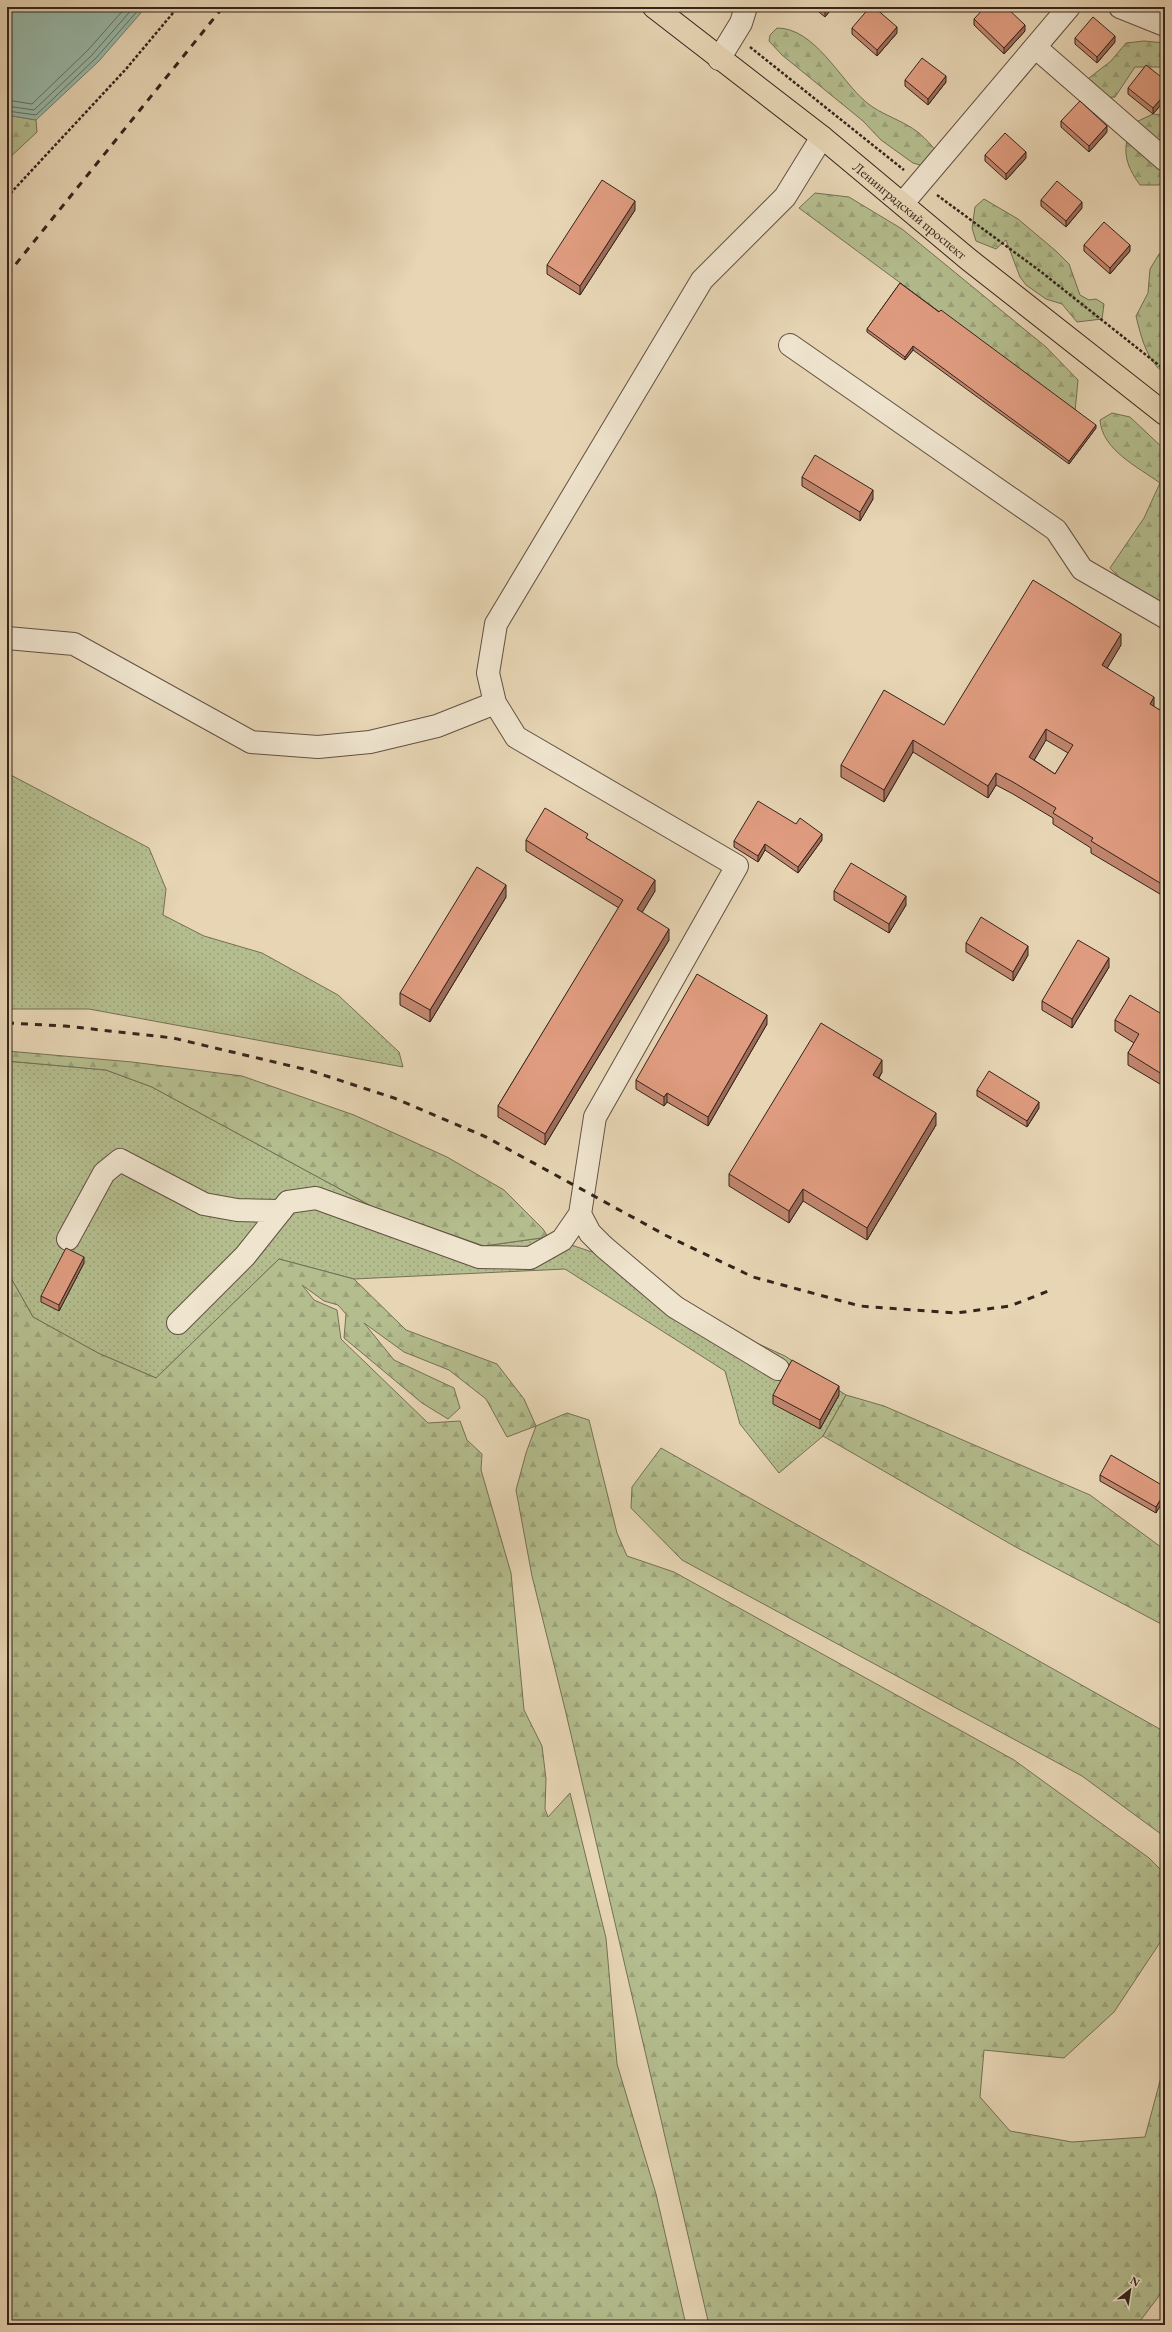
<svg xmlns="http://www.w3.org/2000/svg" width="1172" height="2332" font-family="'EB Garamond',serif">
<style>
.grass{fill:url(#grass-dots);stroke:#747056}
.forest{fill:url(#forest-firs);stroke:#747056}
.water{fill:#98b9a8;stroke:#707d70}
.lines{fill:none;stroke-linecap:round;stroke-linejoin:round}
.shore{stroke:#666e62;stroke-width:1}
.minor-casing{stroke:#625043;stroke-width:24}
.major-casing{stroke:#35241d;stroke-width:24}
.path{stroke:#35241d;stroke-width:2.5;stroke-dasharray:3 2;stroke-linecap:butt}
.minor{stroke:#efe4ce;stroke-width:22}
.major{stroke:#e7d5b4;stroke-width:22}
.rail{stroke:#35241d;stroke-width:3;stroke-dasharray:7 7;stroke-linecap:butt}
.wall{fill:#c1866e;stroke:#35241d;fill-rule:evenodd}
.shaded-wall{fill:#9d6d5a;stroke:#35241d}
.building{fill:#e09c80;stroke:#35241d;fill-rule:evenodd}
.labels{text-anchor:middle;dominant-baseline:central;stroke-width:3;stroke-linejoin:round;paint-order:stroke}
.street-label{font-size:14px;fill:#35241d;stroke:#efe4ce}
</style>
<defs>
<pattern id="grass-dots" width="8" height="8" patternUnits="userSpaceOnUse"><rect width="8" height="8" fill="#b4bd8e"/><path d="M2 2h.1M6 6h.1" fill="none" stroke="#9ba27a" stroke-width="1.8" stroke-linecap="round"/></pattern>
<pattern id="forest-firs" width="22" height="20" patternUnits="userSpaceOnUse"><rect width="22" height="20" fill="#b4bd8e"/><path d="M5 1l3.5 6h-7zM16 11l3.5 6h-7z" fill="#9ba27a"/></pattern>
</defs>
<rect width="100%" height="100%" fill="#e7d5b4"/>
<filter id="stains"><feTurbulence type="fractalNoise" baseFrequency=".005" numOctaves="4"/><feColorMatrix values="0 0 0 0 .2 0 0 0 0 .09 0 0 0 0 .02 0 0 0 .5 -.17"/></filter>
<radialGradient id="worn" r=".72"><stop offset=".6" stop-color="#630" stop-opacity="0"/><stop offset="1" stop-color="#630" stop-opacity=".3"/></radialGradient>
<!-- grass -->
<path class="grass" d="M7 773 149 848 166 889 163 915 204 936 262 953 338 995 399 1052 403 1067 89 1009H7Z
M7 1061 106 1070 152 1087 375 1208 484 1246 548 1237 589 1251 629 1261 728 1330 785 1356 846 1395 823 1436 779 1473 740 1424 725 1371 565 1269 354 1279 279 1259 156 1378 98 1353 33 1317 7 1271Z"/>
<!-- forest -->
<path class="forest" d="M777 28C815 28 840 80 866 102 881 115 903 120 919 133 926 139 932 146 938 153L927 167 913 163 881 140 863 121 782 55 769 41 770 35Z
M1144 41 1165 43V69L1161 67H1135L1115 97 1098 98 1084 88 1089 78 1111 61 1126 43Z
M1153 114 1165 115V176L1159 185H1140C1124 163 1122 149 1132 124Z
M7 115 36 120 37 132 7 160Z
M815 193 849 197 902 229 1046 347 1078 380 1075 412 799 208Z
M984 199 1018 219 1056 251 1069 264 1080 295 1089 300 1096 299 1104 304 1102 319 1077 322 1062 304 1046 299 1026 285 1020 277 1006 240 996 249 976 241 972 228 975 207Z
M1165 253V343L1161 353 1165 357V374C1147 361 1141 337 1136 316L1148 293 1150 269 1159 254Z
M1112 413 1130 417 1165 450V605L1129 588 1110 568 1144 518 1160 483C1138 467 1102 450 1100 420Z
M7 1051 132 1062 242 1076 354 1115 447 1157 504 1190 543 1229 548 1237 484 1246 375 1208 152 1087 106 1070 7 1061Z
M279 1259 354 1279 406 1330 497 1364 524 1399 536 1426 567 1413 589 1420 617 1533 627 1556 674 1572 1014 1760 1149 1858 1165 1874V1935L1114 2012 1064 2058 984 2050 980 2097 1010 2131 1072 2142 1145 2137 1160 2081 1165 2075V2288L1137 2325H709L565 1709 532 1576 516 1490 526 1453 536 1426 507 1437 486 1399 449 1370 404 1352 364 1323 394 1360 454 1388 460 1408 448 1419 422 1403 344 1338 346 1314 338 1305 324 1301 302 1285 314 1300 337 1310 341 1339 428 1423 460 1421 467 1440 482 1454 481 1470 511 1573 524 1710 542 1746 546 1779 545 1809 548 1817 570 1793 606 1938 617 2064 656 2194 686 2325H7V1271L33 1317 98 1353 156 1378Z
M846 1395 884 1406 1090 1495 1165 1550V1626L1014 1546 823 1436Z
M661 1448 1165 1732V1837L1082 1776 682 1560 631 1508 632 1487Z"/>
<!-- water -->
<path class="water" d="M7 7H146L99 61 36 120 7 115Z"/>
<g class="lines">
<!-- shore -->
<path class="shore" d="M7 100 32 104 88 50 126 7
M7 106 34 110 92 55 134 7
M7 111 36 115 96 58 141 7"/>
<!-- minor casing -->
<g class="minor-casing">
<path id="minor" d="M1120 7 1165 25
M1035 47 1165 160
M719 59 741 23 746 7
M903 203 1069 7
M790 345 1056 530 1082 569 1165 617
M7 638 74 644 251 742 318 747 370 742 437 726 495 703
M68 1239 104 1173 120 1160 204 1204 237 1210 281 1211
M178 1323 245 1256 288 1202 316 1198 479 1257 530 1258 562 1240 580 1214
M778 1369 675 1307 604 1247 590 1233 580 1214 595 1117 737 866 516 737 495 703 488 673 496 624 702 280 785 197 822 137"/>
</g>
<!-- major casing -->
<g class="major-casing">
<g id="major">
<path id="s1" d="M654 7 822 137 968 259 1165 414"/>
</g>
</g>
<!-- path -->
<path class="path" d="M750 47 904 170
M937 195 1040 271 1165 370
M7 197 126 69 178 7
M1160 2325 1165 2318"/>
<!-- minor -->
<use href="#minor" class="minor"/>
<!-- major -->
<use href="#major" class="major"/>
<!-- rail -->
<path class="rail" d="M7 275 223 7
M7 1023 65 1026 173 1038 308 1070 394 1098 486 1137 667 1236 753 1277 860 1306 956 1313 1010 1306 1051 1290"/>
</g>
<!-- wall -->
<path class="wall" d="M813 7H833L825 17Z
M974 19 1025 31 1004 54 974 25Z
M852 28 897 33 877 56 852 34Z
M1075 38 1115 42 1097 63 1075 44Z
M905 80 946 82 928 105 905 86Z
M1165 80V100L1153 114 1128 94V88Z
M1061 121 1107 132 1089 152 1061 127Z
M985 155 1026 158 1006 180 985 161Z
M1041 200 1082 208 1066 227 1041 206Z
M635 210 580 295 547 274V265Z
M1084 245 1130 251 1110 274 1084 251Z
M900 283 1096 428 1069 464 913 350 905 360 867 332V329Z
M802 477 873 499 860 521 802 486Z
M1121 645 1107 668 1154 707 1165 713V897L1091 853V848L1053 824V818L1013 794 996 785 988 798 913 752 884 802 841 777V765L944 725ZM1046 740 1068 753 1055 774 1034 760Z
M588 839 655 891 642 912 669 940 545 1145 498 1117V1106L619 908 526 851V840Z
M822 840 798 873 765 850 758 862 734 847V841Z
M834 891 906 905 889 933 834 900Z
M506 897 430 1022 400 1005V993Z
M966 943 1028 955 1013 981 966 952Z
M1109 967 1072 1028 1042 1010V1001Z
M1165 1016V1087L1128 1065V1053L1134 1043 1115 1031V1020Z
M767 1024 708 1126 667 1102 664 1106 636 1089V1080Z
M882 1072 879 1078 936 1125 867 1240 803 1201 789 1223 729 1186V1174Z
M977 1090 1039 1108 1027 1127 977 1096Z
M84 1263 59 1311 41 1302V1296Z
M773 1395H839L820 1429 773 1404Z
M1100 1475 1165 1487 1156 1513 1100 1481Z"/>
<!-- shaded-wall -->
<path class="shaded-wall" d="M828 7H833L825 17V11Z
M1025 25V31L1004 54V48Z
M897 27V33L877 56V50Z
M1115 36V42L1097 63V57Z
M946 76V82L928 105V99Z
M1165 94V100L1153 114V108Z
M1107 126V132L1089 152V146Z
M1026 152V158L1006 180V174Z
M635 201V210L580 295V286Z
M1082 202V208L1066 227V221Z
M1130 245V251L1110 274V268Z
M913 346V350L905 360V357Z
M1096 425V428L1069 464V461Z
M873 490V499L860 521V512Z
M1121 634V645L1102 677V665Z
M1154 697V709L1150 704Z
M1046 729V740L1029 769V757Z
M913 740V752L884 802V790Z
M996 773V785L988 798V786Z
M822 834V840L798 873V867Z
M765 844V850L758 862V856Z
M655 880V891L637 921V909Z
M506 885V897L430 1022V1010Z
M906 896V905L889 933V924Z
M669 929V940L545 1145V1134Z
M1028 946V955L1013 981V972Z
M1109 958V967L1072 1028V1019Z
M767 1015V1024L708 1126V1117Z
M882 1060V1072L873 1087V1075Z
M667 1093V1102L664 1106V1097Z
M1039 1102V1108L1027 1127V1121Z
M936 1113V1125L867 1240V1228Z
M803 1189V1201L789 1223V1211Z
M84 1257V1263L59 1311V1305Z
M839 1386V1395L820 1429V1420Z
M1165 1492V1498L1156 1513V1507Z"/>
<!-- building -->
<path class="building" d="M820 7H828L825 11Z
M870 7H874L897 27 877 50 852 28Z
M985 7H1006L1025 25 1004 48 974 19Z
M1093 17 1115 36 1097 57 1075 38Z
M922 58 946 76 928 99 905 80Z
M1146 65 1165 80V94L1153 108 1128 88Z
M1080 101 1107 126 1089 146 1061 121Z
M1005 133 1026 152 1006 174 985 155Z
M602 180 635 201 580 286 547 265Z
M1057 181 1082 202 1066 221 1041 200Z
M1104 222 1130 245 1110 268 1084 245Z
M900 283 939 312 941 310 1096 425 1069 461 913 346 905 357 867 329Z
M815 455 873 490 860 512 802 477Z
M1033 580 1121 634 1102 665 1154 697 1150 704 1165 713V886L1091 841 1093 838 1053 813 1056 808 1013 782 996 773 988 786 913 740 884 790 841 765 884 690 944 725ZM1046 729 1073 745 1055 774 1029 757Z
M758 801 796 824 800 818 822 834 798 867 765 844 758 856 734 841Z
M545 808 588 834 586 838 655 880 637 909 669 929 545 1134 498 1106 623 900 526 840Z
M851 863 906 896 889 924 834 891Z
M477 867 506 885 430 1010 400 993Z
M981 917 1028 946 1013 972 966 943Z
M1078 940 1109 958 1072 1019 1042 1001Z
M697 974 767 1015 708 1117 667 1093 664 1097 636 1080Z
M1130 995 1165 1016V1076L1128 1053 1139 1034 1115 1020Z
M821 1023 882 1060 873 1075 936 1113 867 1228 803 1189 789 1211 729 1174Z
M989 1071 1039 1102 1027 1121 977 1090Z
M66 1248 84 1257 59 1305 41 1296Z
M792 1360 839 1386 820 1420 773 1395Z
M1111 1455 1165 1487V1492L1156 1507 1100 1475Z"/>
<g class="labels">
<!-- street labels -->
<g class="street-label">
<text stroke="none"><textPath href="#s1" startOffset="327">Ленинградский проспект</textPath></text>
</g>
</g>
<!-- margin -->
<rect width="1172" height="2332" fill="none" stroke="#e7d5b4" stroke-width="24"/>
<rect x="8" y="8" width="1156" height="2316" fill="none" stroke="#35241d" stroke-width="2"/>
<rect x="12" y="12" width="1148" height="2308" fill="none" stroke="#35241d"/>
<!-- north arrow -->
<g transform="translate(1130 2290) rotate(30)" stroke="#efe4ce" stroke-width="3" paint-order="stroke">
<path d="M0-3L7 15L0 10L-7 15Z" fill="#35241d"/>
<text y="-6" font-size="11" font-weight="bold" text-anchor="middle" fill="#35241d">N</text>
</g>
<rect width="100%" height="100%" filter="url(#stains)"/>
<rect width="100%" height="100%" fill="url(#worn)"/>
</svg>
